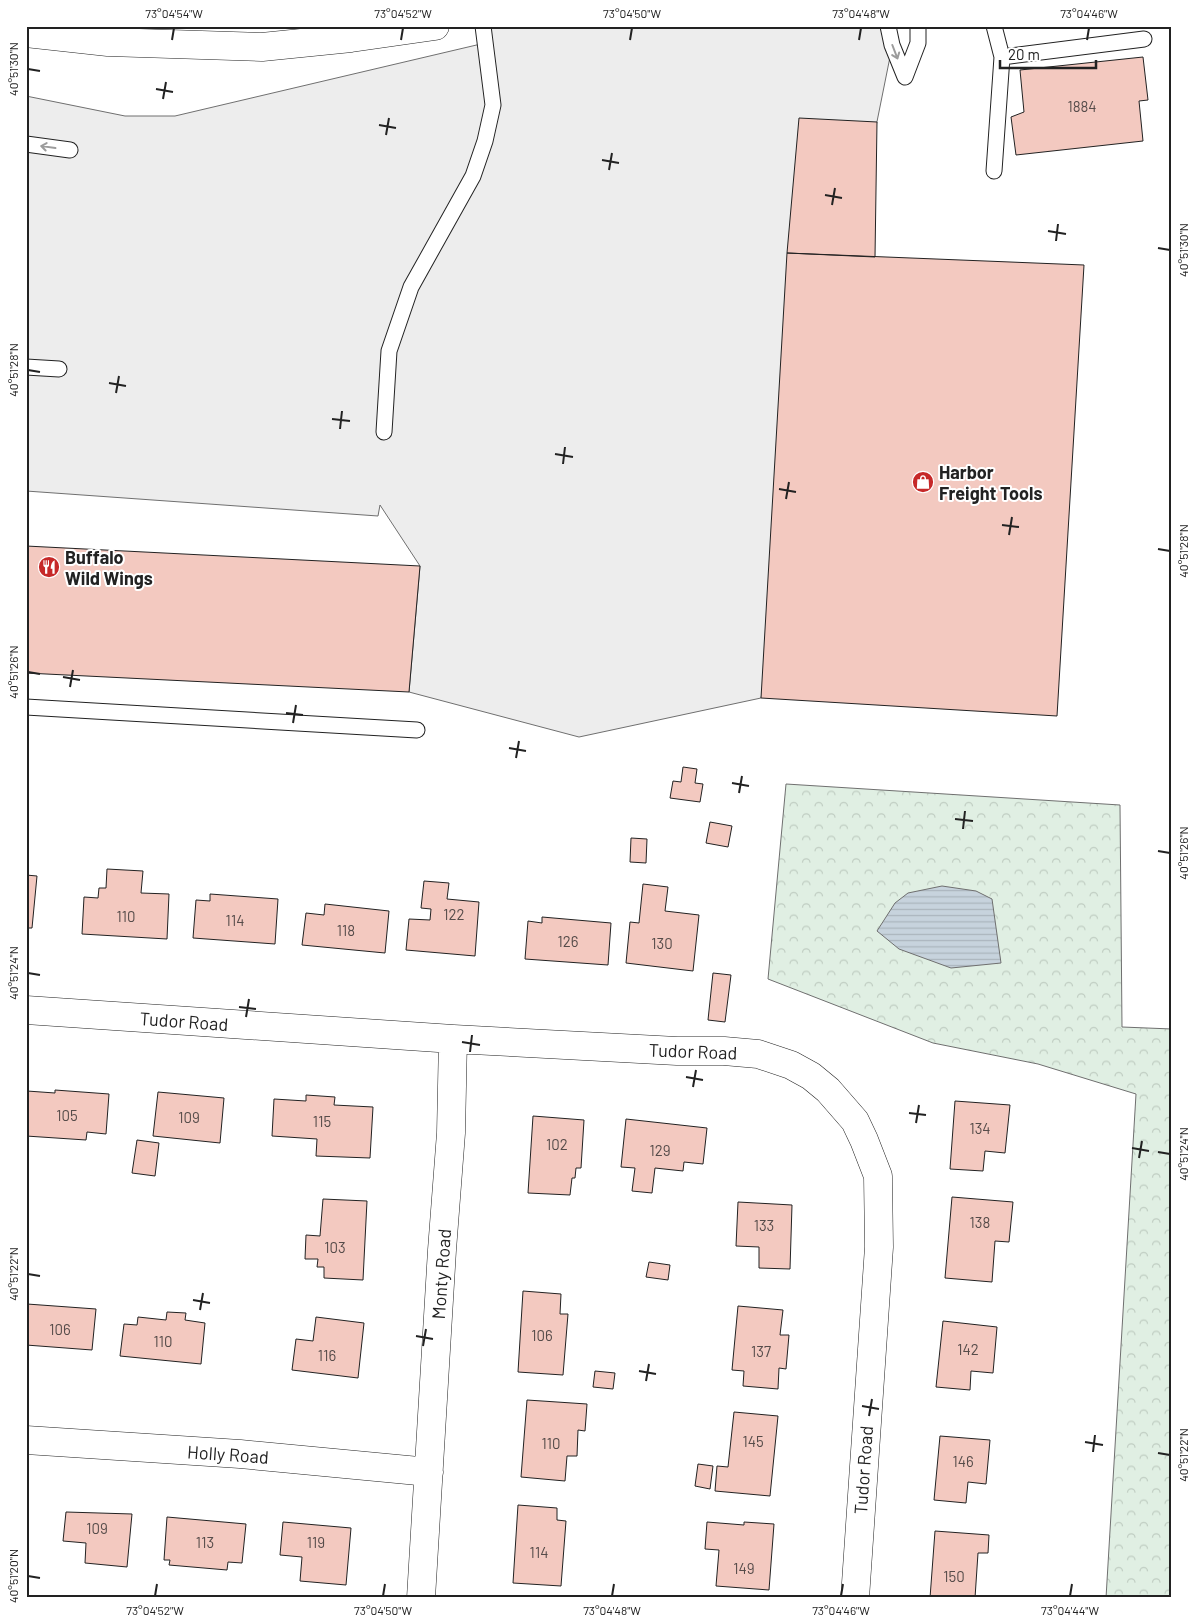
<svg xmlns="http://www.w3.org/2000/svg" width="1198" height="1624" font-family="Barlow,sans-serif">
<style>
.forest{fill:url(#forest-crowns);stroke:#6f6f6f}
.parking{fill:#ededed;stroke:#6f6f6f}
.water{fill:url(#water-rules);stroke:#6f6f6f}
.building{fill:#f3c9c0;stroke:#222}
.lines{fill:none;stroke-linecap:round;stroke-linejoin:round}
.service-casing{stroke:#222;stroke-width:17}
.minor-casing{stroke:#222;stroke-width:29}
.primary-casing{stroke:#222;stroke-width:29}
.service{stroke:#fff;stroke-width:15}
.minor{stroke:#fff;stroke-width:28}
.primary{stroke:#fff;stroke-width:28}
.oneway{stroke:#9c9c9c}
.ticks{fill:none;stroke:#222;stroke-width:2}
.labels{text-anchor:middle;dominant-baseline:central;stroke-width:4;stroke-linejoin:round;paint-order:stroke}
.number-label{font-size:15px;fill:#564c4a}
.poi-label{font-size:18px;font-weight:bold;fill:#222;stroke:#fff;text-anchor:start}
.street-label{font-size:18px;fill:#222;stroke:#fff}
.neatline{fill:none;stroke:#222;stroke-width:2}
.ticks-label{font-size:12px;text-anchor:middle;fill:#222}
</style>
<defs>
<pattern id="forest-crowns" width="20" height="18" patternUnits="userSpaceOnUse" patternTransform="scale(1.25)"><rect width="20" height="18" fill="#e0efe3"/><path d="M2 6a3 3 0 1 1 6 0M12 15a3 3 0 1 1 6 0" fill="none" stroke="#c0cdc2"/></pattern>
<pattern id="water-rules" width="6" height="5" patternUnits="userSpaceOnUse" patternTransform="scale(1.25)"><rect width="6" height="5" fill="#c7d3dd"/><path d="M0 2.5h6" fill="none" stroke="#abb5bd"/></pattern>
</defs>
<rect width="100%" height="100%" fill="#fff"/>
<!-- forest -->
<path class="forest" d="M786 784 1120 805 1122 1027 1172 1029V1598H1106L1136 1094 1038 1064 933 1043 768 979Z"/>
<!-- parking -->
<path class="parking" d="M483 26H895L890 57 761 698 579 737 409 692 420 566 380 505 378 516 26 491V96L125 116H175L485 43Z"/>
<!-- water -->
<path class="water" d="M942 886 976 891 992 899 1001 963 951 968 899 949 877 931 895 903 908 893Z"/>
<!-- building -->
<path class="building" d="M1143 57 1148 100 1139 101 1143 141 1016 155 1011 117 1024 112 1020 70Z
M799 118 877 122 875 257 787 253Z
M787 253 1084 265 1057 716 761 698Z
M26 546 420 566 409 692 26 673Z
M683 767 697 769 695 783 703 784 700 802 670 798 673 781 681 782Z
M710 822 732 826 728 847 706 843Z
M631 838 647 839 646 863 630 862Z
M107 869 143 871 141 893 169 894 167 939 82 934 84 897 98 898 99 888H106Z
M26 875 37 876 32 928H26Z
M424 881 449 883 447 899 479 902 475 956 406 950 409 919 430 920 431 909 421 908Z
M643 884 668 887 665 911 699 915 693 971 626 963 630 922 639 923Z
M210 894 278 899 275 944 193 938 196 900 210 901Z
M325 904 389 911 385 953 302 945 306 913 324 915Z
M542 917 611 923 608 965 525 959 528 921 542 923Z
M713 973 731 975 725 1022 708 1020Z
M55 1090 109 1094 106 1134 87 1132 86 1140 26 1136 27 1091 55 1093Z
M158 1092 224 1098 220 1143 153 1136Z
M306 1095 335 1097 334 1105 373 1107 370 1158 316 1156 317 1139 272 1136 274 1099 306 1101Z
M955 1101 1010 1105 1005 1153 985 1151 983 1171 950 1169Z
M533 1116 584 1120 581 1168H576L575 1178H572L570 1195 528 1193Z
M626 1119 707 1128 703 1164 684 1162 683 1171 655 1168 652 1193 632 1191 635 1168 621 1167Z
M137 1140 159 1143 155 1176 132 1173Z
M952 1197 1013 1202 1009 1242 995 1241 992 1282 945 1278Z
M323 1199 367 1201 363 1280 324 1278V1267H317L318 1259H305L306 1235 320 1236Z
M738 1202 792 1205 790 1269 759 1268V1247L736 1246Z
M649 1262 670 1265 668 1280 646 1277Z
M523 1291 561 1294 560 1314H568L563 1375 518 1372Z
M27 1304 96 1309 92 1350 26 1345Z
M738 1306 783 1310 780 1335H789L786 1369 779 1368 778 1389 743 1386 744 1371 732 1370Z
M167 1312 186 1313 185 1320 205 1323 201 1364 120 1356 124 1324 137 1325 138 1317 166 1320Z
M316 1317 364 1323 358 1378 292 1370 296 1339 313 1341Z
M943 1321 997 1327 993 1373 971 1371 970 1390 936 1387Z
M595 1371 615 1373 613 1389 593 1387Z
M527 1400 587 1404 585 1431 578 1430 577 1456H567L565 1481 521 1477Z
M734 1412 778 1416 770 1496 715 1491 717 1466 728 1467Z
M940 1436 990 1440 986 1484 968 1482 966 1503 934 1500Z
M698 1464 713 1466 710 1489 695 1486Z
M518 1505 557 1508V1520L566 1521 561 1586 513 1583Z
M66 1512 132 1514 127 1567 85 1563 86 1543 63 1541Z
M167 1517 246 1524 242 1563 228 1562 227 1570 169 1565 170 1560H164Z
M283 1522 351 1528 346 1585 300 1581 302 1557 280 1555Z
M707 1522 744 1525V1522L774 1524 769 1590 716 1586 719 1550 705 1549Z
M935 1531 989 1535 988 1553H978L975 1598H930Z"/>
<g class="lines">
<!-- service casing -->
<g class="service-casing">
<path id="service" d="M888 26 892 45 905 77
M1002 57 1144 39
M905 77 918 43V26
M26 144 70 150
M994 171 1002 57 994 26
M26 367 59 369
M384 432 389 351 411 287 473 176 485 141 493 105 483 26
M26 707 417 730"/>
</g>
<!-- minor casing -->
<g class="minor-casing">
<path id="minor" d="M26 1010 453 1039 677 1051H724L758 1054 791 1065 811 1076 828 1090 855 1121 864 1140 878 1176 879 1247 855 1598
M26 1440 240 1454 429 1472
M421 1598 442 1250 451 1133 453 1039"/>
</g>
<!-- primary casing -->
<g class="primary-casing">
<path id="primary" d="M26 33 108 42 262 47 351 38 435 26"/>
</g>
<!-- service -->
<use href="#service" class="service"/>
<!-- minor -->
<use href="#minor" class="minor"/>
<!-- primary -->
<use href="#primary" class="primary"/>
</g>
<!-- one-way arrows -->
<defs><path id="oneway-shaft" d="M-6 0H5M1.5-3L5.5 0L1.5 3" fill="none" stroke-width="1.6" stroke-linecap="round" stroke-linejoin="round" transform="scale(1.25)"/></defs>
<g class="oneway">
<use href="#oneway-shaft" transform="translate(895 52) rotate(69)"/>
<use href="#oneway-shaft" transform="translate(48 147) rotate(-172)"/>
</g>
<!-- ticks -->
<path class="ticks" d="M172 40 174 28M401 40 403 28M630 40 632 28M859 40 861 28M1087 40 1089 28M28 69 40 71M156 89 173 92M163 99 166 82M379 125 396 128M386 135 389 118M602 160 619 163M609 170 612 153M825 195 842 198M832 205 835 188M1048 231 1066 234M1056 241 1058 224M1158 248 1170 250M28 370 40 372M109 383 126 386M116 393 119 376M332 419 350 421M340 429 342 411M555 454 573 457M563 464 565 447M779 489 796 492M786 499 789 482M1002 525 1019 527M1009 535 1012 517M1158 549 1170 551M28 672 40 674M63 677 80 680M70 687 73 670M286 713 303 715M293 723 296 705M509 748 526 751M516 758 519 741M732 783 749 786M739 793 742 776M955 819 973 821M963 829 965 811M1158 851 1170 853M28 973 40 975M239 1007 256 1009M246 1017 249 999M462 1042 480 1045M470 1052 472 1035M686 1077 703 1080M693 1087 696 1070M909 1113 926 1115M916 1123 919 1105M1132 1148 1149 1151M1158 1152 1170 1154M1139 1158 1142 1141M28 1274 40 1276M193 1300 210 1303M200 1310 203 1293M416 1336 433 1339M423 1346 426 1329M639 1371 656 1374M646 1381 649 1364M862 1406 879 1409M869 1416 872 1399M1085 1442 1103 1445M1093 1452 1095 1435M1158 1453 1170 1455M28 1576 40 1578M155 1596 157 1584M383 1596 385 1584M612 1596 614 1584M841 1596 843 1584M1070 1596 1072 1584"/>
<!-- icons -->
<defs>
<g id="shop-disc" transform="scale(1.125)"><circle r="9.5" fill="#c62828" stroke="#fff"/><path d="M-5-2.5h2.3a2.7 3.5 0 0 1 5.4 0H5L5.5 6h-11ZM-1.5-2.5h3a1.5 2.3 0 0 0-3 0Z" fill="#fff"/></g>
<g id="restaurant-disc" transform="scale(1.125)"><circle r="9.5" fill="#c62828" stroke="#fff"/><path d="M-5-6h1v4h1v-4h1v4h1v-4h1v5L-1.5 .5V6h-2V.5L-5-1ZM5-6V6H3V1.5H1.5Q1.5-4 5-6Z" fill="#fff"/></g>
</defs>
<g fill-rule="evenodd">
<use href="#shop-disc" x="923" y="482"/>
<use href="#restaurant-disc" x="49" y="567"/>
</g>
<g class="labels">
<!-- number labels -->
<g class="number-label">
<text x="1082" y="106">1884</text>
<text x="454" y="914">122</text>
<text x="126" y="916">110</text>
<text x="235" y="920">114</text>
<text x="346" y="930">118</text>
<text x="568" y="941">126</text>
<text x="662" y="943">130</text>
<text x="67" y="1115">105</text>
<text x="189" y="1117">109</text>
<text x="322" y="1121">115</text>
<text x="980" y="1128">134</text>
<text x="557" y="1144">102</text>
<text x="660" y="1150">129</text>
<text x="980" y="1222">138</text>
<text x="764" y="1225">133</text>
<text x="335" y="1247">103</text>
<text x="60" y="1329">106</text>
<text x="542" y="1335">106</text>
<text x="163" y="1341">110</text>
<text x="968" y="1349">142</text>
<text x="761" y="1351">137</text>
<text x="327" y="1355">116</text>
<text x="753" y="1441">145</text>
<text x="551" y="1443">110</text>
<text x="963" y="1461">146</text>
<text x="97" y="1528">109</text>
<text x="205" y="1542">113</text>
<text x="316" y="1542">119</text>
<text x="539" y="1552">114</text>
<text x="744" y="1568">149</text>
<text x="954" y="1576">150</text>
</g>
<!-- poi labels -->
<g class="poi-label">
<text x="939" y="472">Harbor<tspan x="939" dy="21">Freight Tools</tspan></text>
<text x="65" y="557">Buffalo<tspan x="65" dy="21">Wild Wings</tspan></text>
</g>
<!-- street labels -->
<g class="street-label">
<text transform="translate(184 1021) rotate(4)">Tudor Road</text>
<text transform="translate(693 1051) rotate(2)">Tudor Road</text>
<text transform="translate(441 1274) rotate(-86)">Monty Road</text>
<text transform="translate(228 1454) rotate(4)">Holly Road</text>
<text transform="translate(863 1470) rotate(-86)">Tudor Road</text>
</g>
</g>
<!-- border -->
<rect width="1198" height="1624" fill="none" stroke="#ffffff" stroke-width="55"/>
<!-- scale -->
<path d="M1000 60v8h96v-8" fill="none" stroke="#222222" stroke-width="2.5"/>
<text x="1008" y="60" font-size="15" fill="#222222" stroke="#ffffff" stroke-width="4" paint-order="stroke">20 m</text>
<rect x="28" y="28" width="1142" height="1568" class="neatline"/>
<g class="ticks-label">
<text x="174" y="18">73°04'54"W</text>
<text x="403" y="18">73°04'52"W</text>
<text x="632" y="18">73°04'50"W</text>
<text x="861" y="18">73°04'48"W</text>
<text x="1089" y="18">73°04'46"W</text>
<text transform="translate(14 69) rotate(-90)" y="4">40°51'30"N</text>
<text transform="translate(1184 250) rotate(-90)" y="4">40°51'30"N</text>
<text transform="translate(14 370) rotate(-90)" y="4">40°51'28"N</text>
<text transform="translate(1184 551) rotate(-90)" y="4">40°51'28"N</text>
<text transform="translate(14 672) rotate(-90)" y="4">40°51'26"N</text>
<text transform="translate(1184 853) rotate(-90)" y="4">40°51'26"N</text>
<text transform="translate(14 973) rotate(-90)" y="4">40°51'24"N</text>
<text transform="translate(1184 1154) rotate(-90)" y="4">40°51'24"N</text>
<text transform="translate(14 1274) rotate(-90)" y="4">40°51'22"N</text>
<text transform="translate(1184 1455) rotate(-90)" y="4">40°51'22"N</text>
<text transform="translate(14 1576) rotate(-90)" y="4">40°51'20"N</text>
<text x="155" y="1615">73°04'52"W</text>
<text x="383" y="1615">73°04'50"W</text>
<text x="612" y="1615">73°04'48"W</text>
<text x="841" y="1615">73°04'46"W</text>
<text x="1070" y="1615">73°04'44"W</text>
</g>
</svg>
